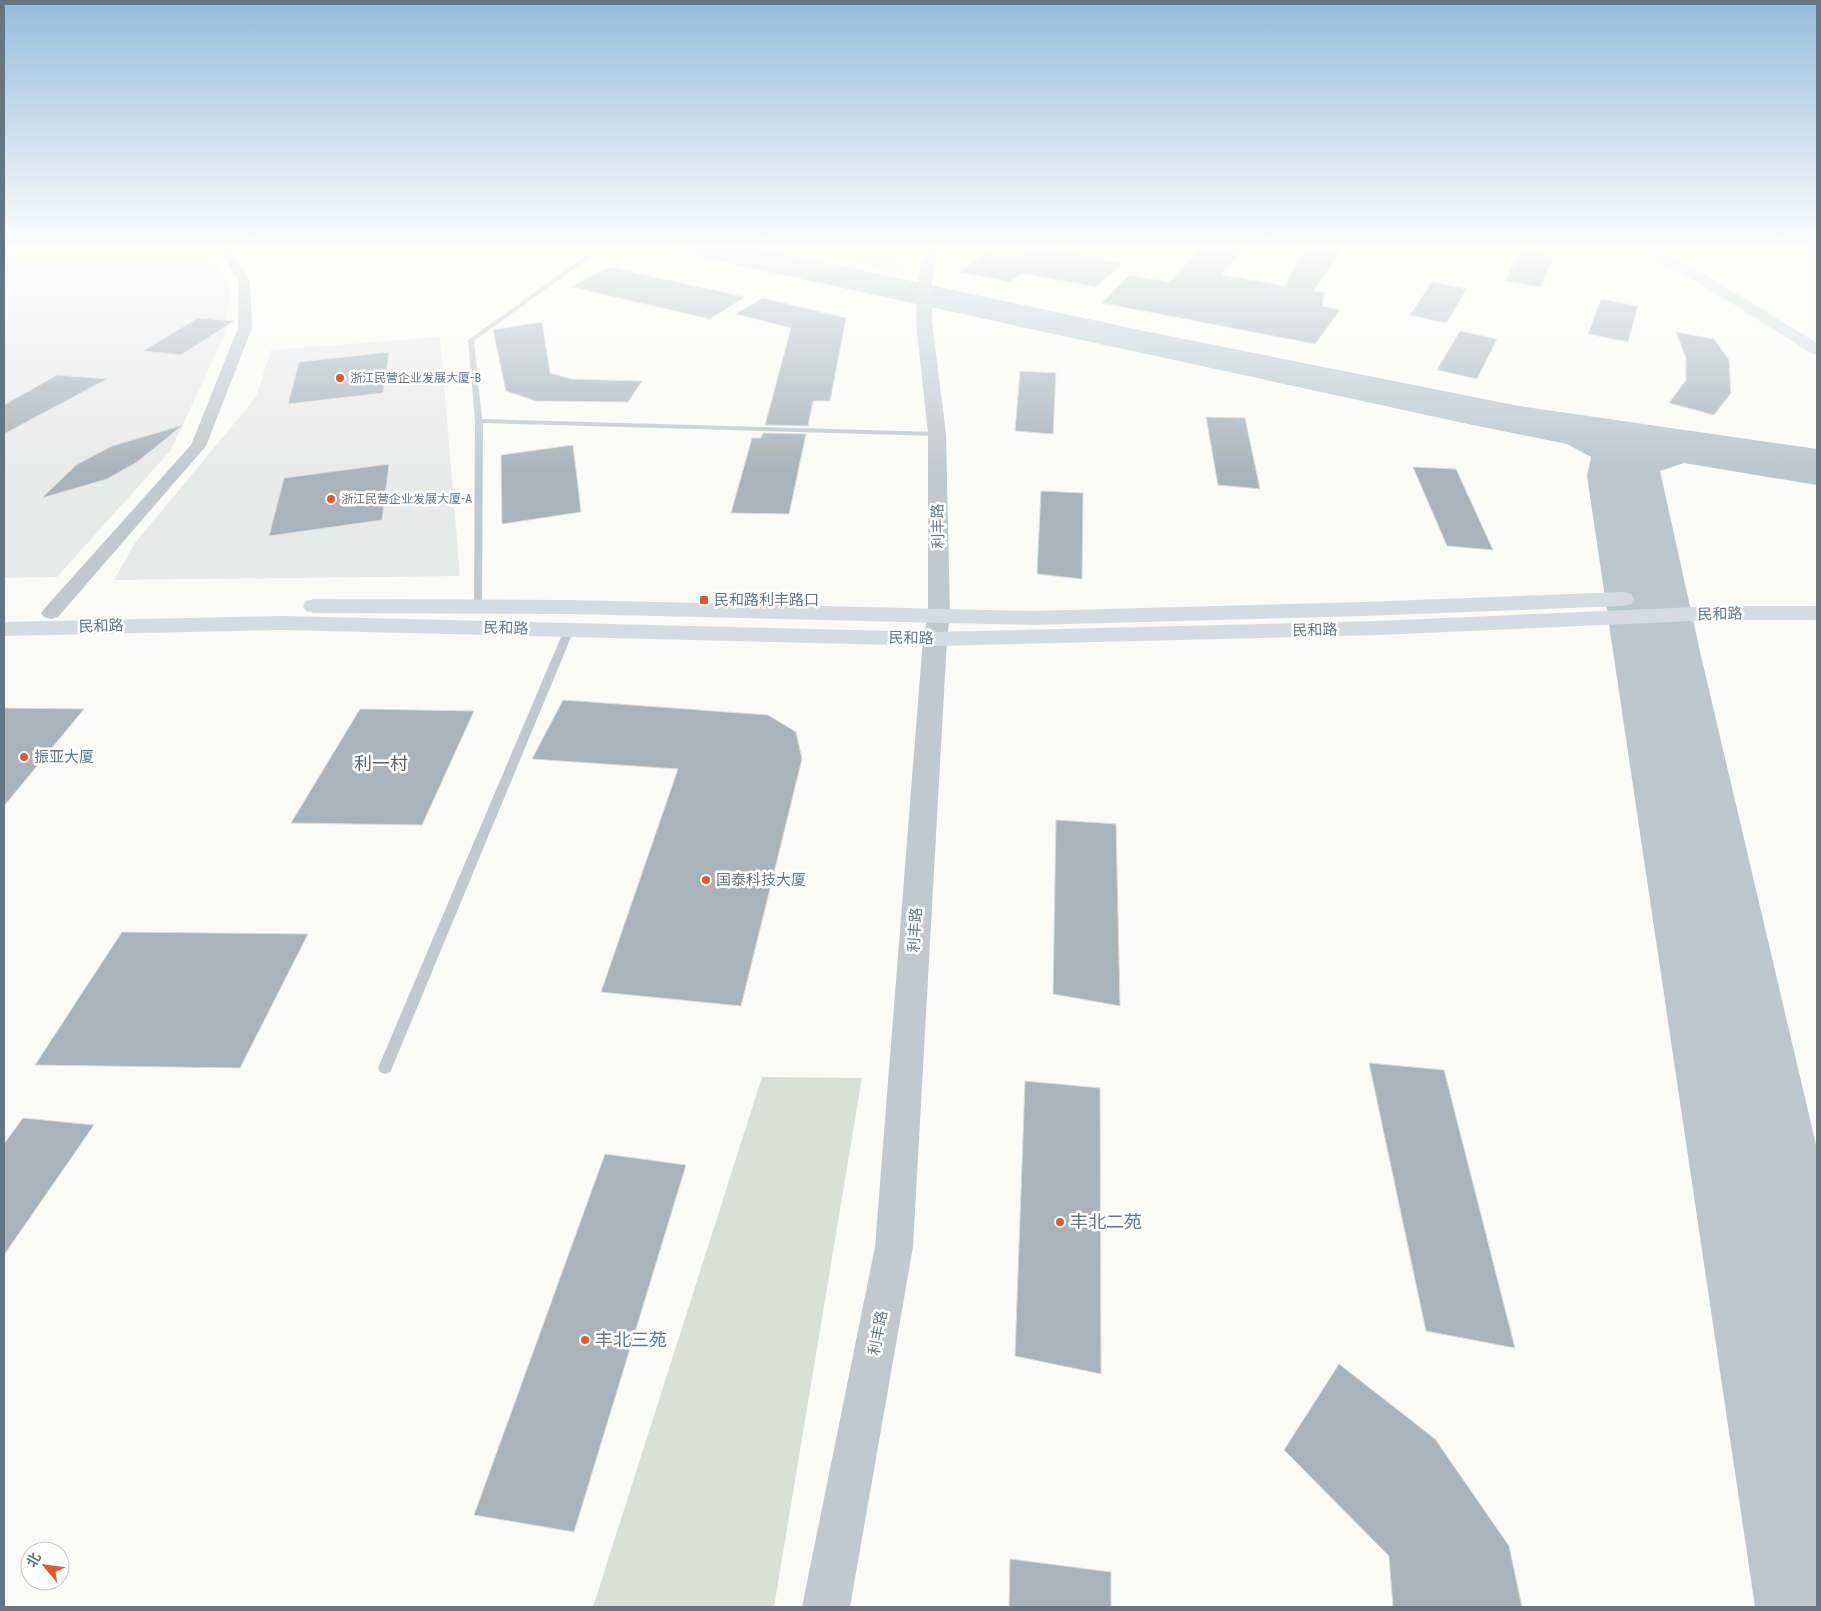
<svg xmlns="http://www.w3.org/2000/svg" width="1821" height="1611" font-family="'Fira Sans Condensed','Noto Sans SC',sans-serif">
<style>
.built{fill:#e8e9e9}
.green{fill:#dadfd7}
.water{fill:#bbc7cb}
.building{fill:#aab3b9;stroke:#dcdcda}
.lines{fill:none;stroke-linecap:round;stroke-linejoin:round}
.service{fill:#c3c8cc;fill-rule:evenodd}
.minor{fill:#c3c8cc;fill-rule:evenodd}
.tertiary{fill:#c3c8cc;fill-rule:evenodd}
.secondary{fill:#d6dbdf;fill-rule:evenodd}
.primary{fill:#d6dbdf;fill-rule:evenodd}
.poi-dot{fill:#e4572e;stroke:#fff;stroke-width:2}
.labels{text-anchor:middle;dominant-baseline:central;stroke-width:5;stroke-linejoin:round;paint-order:stroke}
.far-poi-label{font-size:12px;fill:#657683;stroke:#fff;text-anchor:start}
.street-label{font-size:15px;fill:#657683;stroke:#fff}
.poi-label{font-size:15px;fill:#657683;stroke:#fff;text-anchor:start}
.quarter-label{font-size:18px;fill:#57646e;stroke:#fff}
.near-poi-label{font-size:18px;fill:#657683;stroke:#fff;text-anchor:start}
</style>
<rect width="100%" height="100%" fill="#fafaf8"/>
<!-- built -->
<path class="built" d="M4 248H208L230 286 226 332 171 450 57 577 4 578Z
M784 248H900L903 273Z
M440 337 460 576 114 580 135 543 256 397 271 350Z"/>
<!-- green -->
<path class="green" d="M762 1077 862 1078 774 1607H593Z"/>
<!-- water -->
<path class="water" d="M659 248H758L1144 331 1519 406 1817 449V485L1684 463 1660 471 1701 656 1817 1149V1607H1755L1587 476 1591 457 1567 444 1468 424Z"/>
<!-- building -->
<path class="building" d="M1033 248H1045L1123 264 1096 287 1022 273 1009 282 960 272 987 253 1017 259Z
M1201 248H1244L1221 275 1286 286 1296 262 1308 248H1343L1313 291 1324 293 1322 306 1340 310 1315 344 1102 303 1129 275 1169 282Z
M1521 251 1554 257 1540 287 1505 281Z
M609 267 745 297 710 319 571 287Z
M1432 282 1467 289 1446 323 1410 315Z
M763 298 846 318 830 401H813L808 426 765 425 791 328 735 314Z
M1601 299 1638 306 1628 342 1588 334Z
M198 318 234 321 181 355 143 351Z
M542 322 550 373 571 379 642 381 628 402 536 401 506 391 493 330Z
M1460 331 1497 339 1477 379 1437 370Z
M1676 332 1714 339 1729 360 1731 393 1714 415 1669 403 1686 380V358Z
M389 352 383 393 288 404 299 362Z
M1020 371 1056 373 1053 434 1015 431Z
M57 375 107 379 4 434V405Z
M1206 417 1245 418 1260 489 1218 485Z
M183 425 137 462 107 479 42 498 76 465 112 446Z
M763 433 806 434 789 514 731 513 752 438H761Z
M573 445 581 512 502 524 501 455Z
M389 464 382 520 269 536 284 478Z
M1413 467 1456 469 1493 550 1447 546Z
M1041 491 1083 493 1082 579 1037 574Z
M563 700 768 715 796 732 802 759 741 1006 601 992 678 769 532 759Z
M4 708 84 709 4 806Z
M360 709 474 711 422 825 291 823Z
M1056 820 1116 824 1120 1006 1053 994Z
M122 932 308 934 240 1068 35 1065Z
M1369 1063 1444 1070 1515 1348 1426 1331Z
M1025 1081 1100 1088 1101 1374 1015 1356Z
M23 1118 94 1125 4 1255V1144Z
M605 1154 686 1165 574 1532 474 1515Z
M1339 1364 1435 1439 1509 1546 1522 1607H1393L1389 1556 1284 1450Z
M1010 1559 1111 1572V1607H1009Z"/>
<g class="lines">
<!-- service -->
<path class="service" d="M594 250 596 253 474 341 482 419 937 432 941 434 937 436 483 423 482 606 480 608H474L475 421 468 340Z
M569 627 574 630 392 1068 390 1072 385 1074 380 1072 378 1068 564 630Z"/>
<!-- minor -->
<path class="minor" d="M219 248H231L250 281 252 328 206 446 58 617 51 619 44 617 41 613 44 609 191 445 238 328V281Z"/>
<!-- tertiary -->
<path class="tertiary" d="M926 248H940L932 278V322L946 434 950 616 947 639 913 1247 850 1607H802L875 1247 923 639 928 616V434L916 322 918 278Z"/>
<!-- secondary -->
<path class="secondary" d="M1623 592 1631 594 1634 599 1631 604 1623 606 1364 616 1033 625 570 614 314 613 306 611 303 606 306 601 314 599 570 600 1033 611 1364 602Z
M1718 606H1817V620H1718L1378 635 935 646 283 630 4 636V622L283 616 935 632 1378 621Z"/>
<!-- primary -->
<path class="primary" d="M1635 248H1653L1706 275 1817 343V355L1811 353 1696 281 1637 251Z"/>
</g>
<!-- sky -->
<linearGradient id="sky" x2="0" y2="1"><stop stop-color="#96bcdc"/><stop offset="0.52" stop-color="#fdfdfc"/><stop offset="1" stop-color="#fdfdfc" stop-opacity="0"/></linearGradient>
<rect width="1821" height="474" fill="url(#sky)"/>
<!-- markers -->
<g class="poi-dot">
<circle cx="340" cy="378" r="5"/>
<circle cx="331" cy="499" r="5"/>
<rect x="699" y="595" width="10" height="10" rx="2.5"/>
<circle cx="24" cy="757" r="5"/>
<circle cx="706" cy="880" r="5"/>
<circle cx="1060" cy="1222" r="5"/>
<circle cx="585" cy="1340" r="5"/>
</g>
<g class="labels">
<!-- far-poi labels -->
<g class="far-poi-label">
<text x="350" y="378">浙江民营企业发展大厦-B</text>
<text x="341" y="499">浙江民营企业发展大厦-A</text>
</g>
<!-- street labels -->
<g class="street-label">
<text transform="translate(938 526) rotate(-91)">利丰路</text>
<text transform="translate(1720 614) rotate(-1)">民和路</text>
<text transform="translate(101 626) rotate(-2)">民和路</text>
<text transform="translate(506 628) rotate(2)">民和路</text>
<text transform="translate(1315 630) rotate(-1)">民和路</text>
<text transform="translate(911 638) rotate(1)">民和路</text>
<text transform="translate(915 930) rotate(-86)">利丰路</text>
<text transform="translate(878 1333) rotate(-79)">利丰路</text>
</g>
<!-- poi labels -->
<g class="poi-label">
<text x="714" y="600">民和路利丰路口</text>
<text x="34" y="757">振亚大厦</text>
<text x="716" y="880">国泰科技大厦</text>
</g>
<!-- quarter labels -->
<g class="quarter-label">
<text x="381" y="764">利一村</text>
</g>
<!-- near-poi labels -->
<g class="near-poi-label">
<text x="1070" y="1222">丰北二苑</text>
<text x="595" y="1340">丰北三苑</text>
</g>
</g>
<!-- border -->
<rect width="1821" height="1611" fill="none" stroke="#657683" stroke-width="10"/>
<!-- north arrow -->
<g transform="translate(45 1566) rotate(299)"><circle r="24" fill="#ffffff" stroke="#c1c8cd"/>
<path d="M0-4L9 19L0 12L-9 19Z" fill="#e4572e"/>
<text y="-8" font-size="14" font-weight="bold" text-anchor="middle" fill="#657683">北</text>
</g>
</svg>
